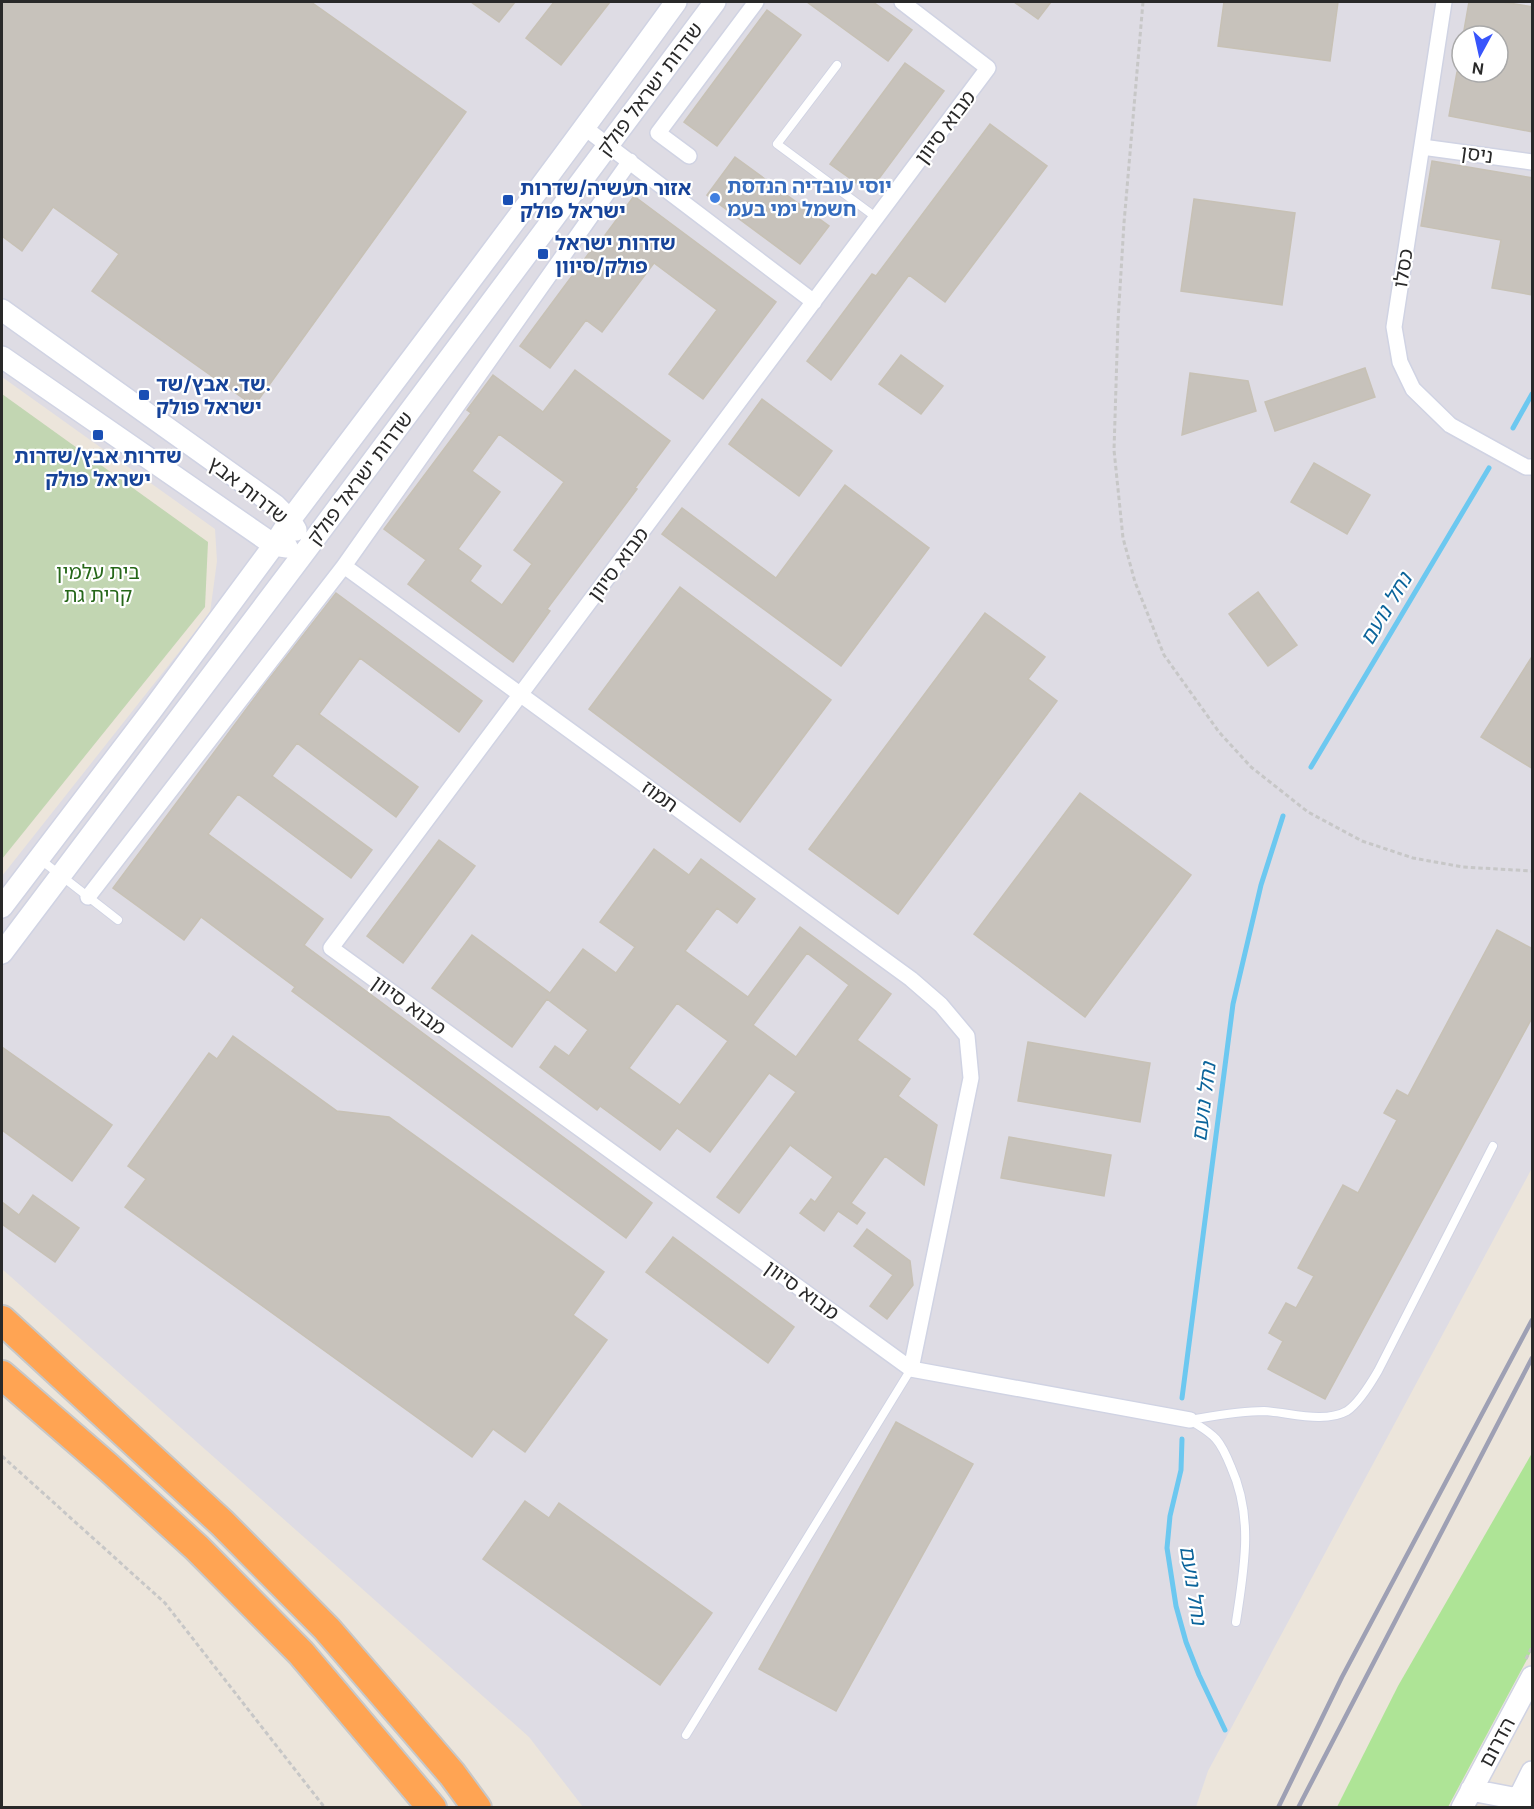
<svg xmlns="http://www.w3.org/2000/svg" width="1534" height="1809" font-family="'DM Sans','Noto Sans Hebrew',sans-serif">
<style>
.industrial{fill:#dedce4;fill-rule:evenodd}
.green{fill:#aee496}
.cemetery{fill:#c2d6b2}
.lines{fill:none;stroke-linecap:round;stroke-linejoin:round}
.stream{stroke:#6cc8f0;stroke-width:5}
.building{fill:#c7c2bb;stroke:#c7c1b5;stroke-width:1.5;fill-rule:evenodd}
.lane-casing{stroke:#d0d3e3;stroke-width:10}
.street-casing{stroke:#d0d3e3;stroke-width:18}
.secondary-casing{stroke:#d0d3e3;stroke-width:24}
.highway-casing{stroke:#c7c7c7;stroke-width:32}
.path{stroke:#c7c7c7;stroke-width:3;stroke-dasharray:4.5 3;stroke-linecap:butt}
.lane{stroke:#fff;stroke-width:8}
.street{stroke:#fff;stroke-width:15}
.secondary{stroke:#fff;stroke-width:21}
.highway{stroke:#ffa453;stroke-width:28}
.rail{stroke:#9ea0b4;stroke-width:4.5}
.shop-dot{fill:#3f7fe0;stroke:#fff;stroke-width:2}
.transit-dot{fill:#1a4fb4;stroke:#fff;stroke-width:2}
.labels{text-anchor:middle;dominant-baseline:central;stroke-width:4.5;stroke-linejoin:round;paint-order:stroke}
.street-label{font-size:20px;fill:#292929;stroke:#fff}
.shop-label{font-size:20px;font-weight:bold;fill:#366cbe;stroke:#fff;text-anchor:start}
.transit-label{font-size:20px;font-weight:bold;fill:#164399;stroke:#fff;text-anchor:start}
.park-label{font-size:20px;fill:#266719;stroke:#fff}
.water-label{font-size:21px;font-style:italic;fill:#0b649b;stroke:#fff}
</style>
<rect width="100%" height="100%" fill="#ece5db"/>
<!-- industrial -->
<path class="industrial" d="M2 2H1532V1168L1208 1771 1196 1807H583L529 1737 2 1269V876L210 613 217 561 215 529 2 377ZM1462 36H1498V72H1462Z"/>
<!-- green -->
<path class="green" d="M1532 1453V1650L1448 1807H1337L1398 1686Z"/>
<!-- cemetery -->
<path class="cemetery" d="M2 394 208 542 205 607 2 859Z"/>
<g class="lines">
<!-- stream -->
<path class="stream" d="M1513 428 1532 394
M1311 767 1489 468
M1182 1398 1233 1004 1261 885 1283 816
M1182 1439 1181 1470 1170 1516 1167 1548 1176 1606 1186 1642 1199 1675 1225 1730"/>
</g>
<!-- building -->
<path class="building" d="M2 2H311L466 112 254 406 92 291 119 254 53 207 22 251 2 236Z
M471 2H515L499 22Z
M554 2H610L561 65 526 38Z
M807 2H873L912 30 888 61Z
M1014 2H1051L1038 19Z
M1224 2H1338L1330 61 1218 46Z
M1469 2H1503L1533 7V132L1449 116 1457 72H1498V36H1463Z
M767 10 801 35 717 146 684 122Z
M905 63 944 91 869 192 830 164Z
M990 124 1047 166 945 302 909 275 831 380 807 361 872 274 876 276Z
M735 157 829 226 800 264 707 195Z
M1432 161 1533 178V295L1492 288 1501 240 1421 226Z
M634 196 776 302 703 399 669 374 717 310 654 263 602 332 586 320 550 368 520 346 595 245 597 246Z
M1194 199 1295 213 1282 305 1181 291Z
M901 355 943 386 921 414 879 384Z
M1365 368 1375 397 1275 431 1265 402Z
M575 370 670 441 635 488 637 489 547 609 550 611 513 662 408 584 426 560 384 529 471 413 467 410 493 375 543 412ZM499 434 564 482 514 550 532 564 502 605 470 581 481 566 458 549 500 492 472 471Z
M1190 373 1248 381 1256 411 1182 435Z
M762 399 832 451 799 496 729 444Z
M1314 463 1370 495 1347 534 1291 502Z
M845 485 929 548 841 666 662 534 682 508 776 578Z
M680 587 831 700 740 822 589 709Z
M1258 592 1297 645 1268 666 1229 614Z
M336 593 482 701 459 732 360 658 319 714 418 787 396 817 297 743 272 776 372 850 351 878 238 794 208 834 323 919 304 945 652 1203 626 1238 292 991 295 987 201 917 184 940 113 888 262 688Z
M985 613 1045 657 1028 679 1057 701 898 914 809 849Z
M1533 655V769L1481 737Z
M1080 793 1191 875 1085 1017 974 934Z
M439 840 475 866 403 963 367 936Z
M654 849 689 875 701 859 755 899 737 923 717 908 685 951 748 997 800 927 891 994 857 1040 910 1079 898 1096 937 1125 924 1185 885 1156 851 1203 865 1213 857 1224 838 1211 824 1231 800 1213 811 1199 815 1202 833 1177 790 1145 739 1213 717 1197 796 1092 769 1073 710 1152 677 1128 660 1150 600 1106 597 1110 540 1067 555 1046 569 1056 588 1030 547 999 512 1047 432 988 472 935 550 993 583 949 616 973 635 947 600 922ZM807 953 849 985 796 1057 753 1025ZM677 1003 728 1041 680 1105 629 1068Z
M1497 930 1533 949V1016L1325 1399 1268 1369 1283 1341 1269 1333 1286 1303 1296 1308 1314 1276 1298 1268 1343 1185 1358 1193 1397 1120 1384 1113 1397 1090 1408 1096Z
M233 1036 337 1111 389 1117 604 1272 573 1315 607 1340 525 1452 493 1429 472 1457 125 1207 146 1179 128 1166 209 1053 217 1059Z
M1028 1042 1150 1063 1140 1122 1018 1101Z
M2 1047 112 1125 72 1181 2 1130Z
M1009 1137 1111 1155 1104 1196 1001 1178Z
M33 1195 79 1228 55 1262 2 1224V1202L19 1215Z
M867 1229 910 1261 913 1285 887 1319 870 1306 893 1275 854 1246Z
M673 1237 794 1327 768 1363 646 1272Z
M896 1422 973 1464 836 1711 759 1669Z
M525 1501 549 1518 559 1503 712 1613 660 1685 483 1559Z"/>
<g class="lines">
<!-- lane casing -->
<g class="lane-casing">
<path id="lane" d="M837 65 777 144 877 218
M41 860 118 920
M1190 1420C1214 1416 1239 1411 1264 1411 1288 1412 1324 1424 1347 1411 1359 1403 1371 1383 1378 1371L1493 1146
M1190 1420C1199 1426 1209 1431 1216 1439 1223 1447 1227 1457 1231 1467 1254 1518 1244 1569 1236 1622
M686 1735 911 1369"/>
</g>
<!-- street casing -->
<g class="street-casing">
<path id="street" d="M902 2 988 68 331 948 911 1369 1190 1420
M1444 2 1394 327 1400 362 1413 389 1450 425 1526 467H1532
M585 128 814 302
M1422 147 1532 162
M689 156 658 133 756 2
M344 566 911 979 941 1005 967 1036 971 1078 911 1369
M88 897 344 566 630 161"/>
</g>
<!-- secondary casing -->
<g class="secondary-casing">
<path id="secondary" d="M2 310 275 505 290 520 296 530
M2 357 274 545 287 547
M2 907 152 710 274 545 290 520C420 348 550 176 676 2
M2 953 307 549 715 2
M1471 1790 1518 1799 1532 1806
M1462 1808 1532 1677
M1514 1808 1532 1772"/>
</g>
<!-- highway casing -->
<g class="highway-casing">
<path id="highway" d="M2 1320 222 1523 327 1629 452 1774 477 1808
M2 1375 108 1467 197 1548 301 1653 432 1808"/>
</g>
<!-- path -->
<path class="path" d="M1143 2 1124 223 1118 321 1114 450 1123 538 1135 582 1164 655 1219 732 1251 767 1308 812 1362 841 1413 858 1463 867 1532 871
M2 1456 165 1603 325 1808
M1526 1659 1532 1647"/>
<!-- lane -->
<use href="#lane" class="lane"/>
<!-- street -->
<use href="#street" class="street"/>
<!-- secondary -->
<use href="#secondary" class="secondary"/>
<!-- highway -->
<use href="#highway" class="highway"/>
<!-- rail -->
<path class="rail" d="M1278 1808 1342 1677 1532 1320
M1298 1808 1532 1358"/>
</g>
<!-- markers -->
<circle class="shop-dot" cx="715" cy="198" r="6"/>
<g class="transit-dot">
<rect x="502" y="194" width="12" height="12" rx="3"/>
<rect x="537" y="248" width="12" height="12" rx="3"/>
<rect x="138" y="389" width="12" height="12" rx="3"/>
<rect x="92" y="429" width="12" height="12" rx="3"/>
</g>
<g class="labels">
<!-- street labels -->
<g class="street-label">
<text transform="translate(650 89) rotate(-53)">שדרות ישראל פולק</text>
<text transform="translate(945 127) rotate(-53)">מבוא סיוון</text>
<text transform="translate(1477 154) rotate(8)">ניסן</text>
<text transform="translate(1403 268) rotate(-81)">כסלו</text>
<text transform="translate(360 478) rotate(-53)">שדרות ישראל פולק</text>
<text transform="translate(248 490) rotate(38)">שדרות אבץ</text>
<text transform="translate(618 564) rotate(-53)">מבוא סיוון</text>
<text transform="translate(660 796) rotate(36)">תמוז</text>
<text transform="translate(409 1005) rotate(36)">מבוא סיוון</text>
<text transform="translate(802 1290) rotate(36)">מבוא סיוון</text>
<text transform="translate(1497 1742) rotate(-62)">הדרום</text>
</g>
<!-- shop labels -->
<g class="shop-label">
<text x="727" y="186">יוסי עובדיה הנדסת<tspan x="727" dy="23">חשמל ימי בעמ</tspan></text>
</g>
<!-- transit labels -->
<g class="transit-label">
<text x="520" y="188">אזור תעשיה/שדרות<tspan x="520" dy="23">ישראל פולק</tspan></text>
<text x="555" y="243">שדרות ישראל<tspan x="555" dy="23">פולק/סיוון</tspan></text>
<text x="156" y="384">שד. אבץ/שד.<tspan x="156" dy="23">ישראל פולק</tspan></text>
<text x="98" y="456" text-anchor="middle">שדרות אבץ/שדרות<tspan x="98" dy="23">ישראל פולק</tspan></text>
</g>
<!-- park labels -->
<g class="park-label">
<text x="98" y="572">בית עלמין<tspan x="98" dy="23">קרית גת</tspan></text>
</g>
<!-- water labels -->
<g class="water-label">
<text transform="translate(1386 609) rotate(-59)">נחל נועם</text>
<text transform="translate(1204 1102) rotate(-83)">נחל נועם</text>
<text transform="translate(1193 1585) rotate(81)">נחל נועם</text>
</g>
</g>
<!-- border -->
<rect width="1534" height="1809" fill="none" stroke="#292929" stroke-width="6"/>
<!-- north arrow -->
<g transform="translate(1480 54) rotate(188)"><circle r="28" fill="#ffffff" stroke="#a9a9a9" stroke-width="1.5"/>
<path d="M0-4.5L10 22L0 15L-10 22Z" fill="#3855fc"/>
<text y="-9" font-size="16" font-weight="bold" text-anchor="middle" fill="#292929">N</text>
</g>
</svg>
